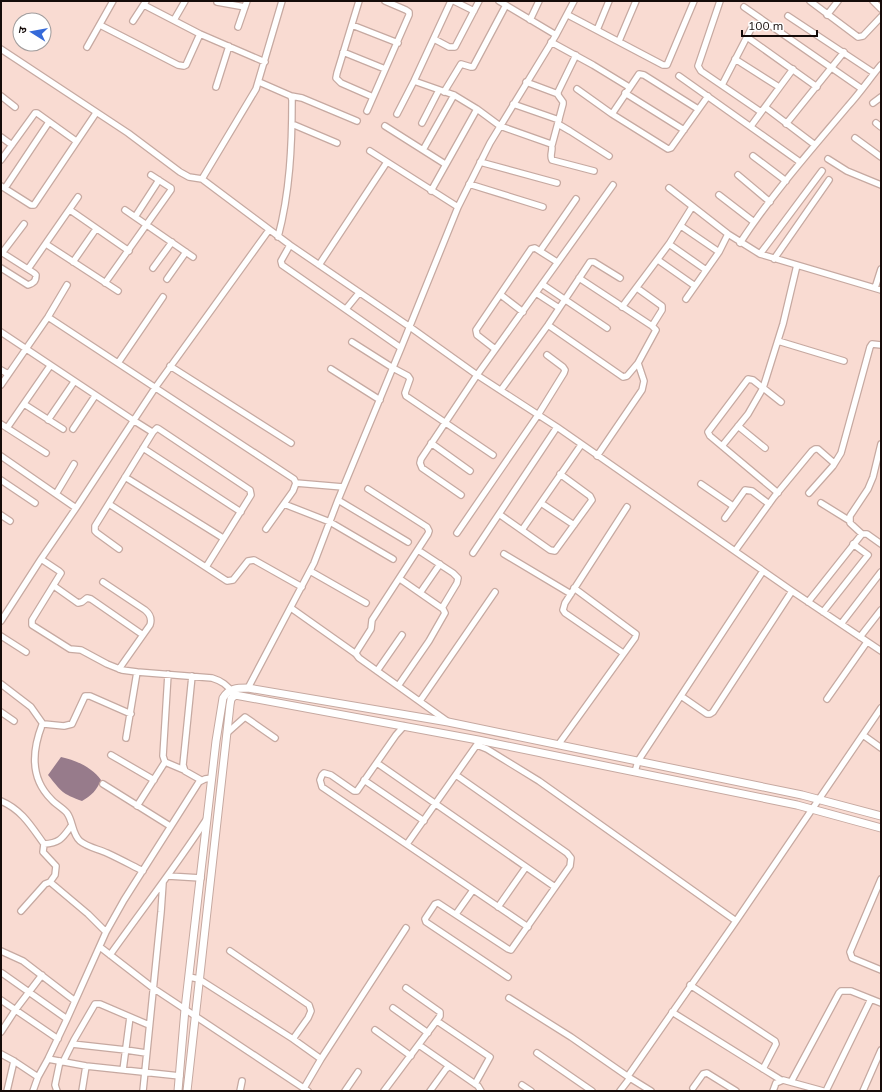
<svg xmlns="http://www.w3.org/2000/svg" width="882" height="1092" font-family="Mulish,'Noto Sans Devanagari',sans-serif">
<style>
.water{fill:#977b8b}
.lines{fill:none;stroke-linecap:round;stroke-linejoin:round}
.minor-casing{stroke:#c6a9a1;stroke-width:8}
.major-casing{stroke:#c6a9a1;stroke-width:9}
.minor{stroke:#fff;stroke-width:5.5}
.major{stroke:#fff;stroke-width:7}
</style>
<rect width="100%" height="100%" fill="#f9dbd2"/>
<!-- water -->
<path class="water" d="M61 757C75 760 92 767 101 780 97 790 91 796 82 801 62 794 61 791 48 775Z"/>
<g class="lines">
<!-- minor casing -->
<g class="minor-casing">
<path id="minor" d="M359 1 337 73 336 78 341 83 373 97
M454 1 474 11
M499 1 556 35
M720 1 698 66 701 71 761 112
M810 1 858 37 863 36 881 17
M873 1 881 9
M217 2 245 7
M144 5 200 34 265 62
M744 7 862 89
M568 15 663 65H667L694 1
M827 15 838 1
M788 16 874 73
M174 20 185 1
M530 20 539 1
M133 21 146 1
M100 25 178 65 184 66 186 65 200 34
M352 25 398 43
M238 27 247 1
M597 30 609 1
M747 37 817 87
M434 39 449 47H455L479 1
M619 41 636 1
M551 42 593 65 629 87
M87 47 113 1
M1 49 128 133 180 172 189 177 202 179 290 245 410 327 477 375 557 427 792 591 881 651
M343 52 385 69
M735 59 779 87
M679 76 800 162
M414 81 454 95 477 109 500 126 551 144C554 149 549 155 552 160L594 171
M259 82 291 96 302 98 357 121
M526 82 558 94
M722 85 752 27
M216 87 229 46
M577 89 612 114 668 149 671 148 708 96
M444 92 461 64 471 67H473L506 5
M625 93 684 130
M1 96 15 107
M873 103 881 97
M513 104 559 120
M765 107 815 145
M367 111 409 15V12L406 10 385 1
M397 114 414 81 451 1
M612 114 639 74 644 75 698 109
M422 123 439 90
M876 123 881 127
M292 124 337 143
M558 124 570 131 609 156
M786 124 844 52
M385 126 445 164
M751 126 793 69
M1 137 12 145
M855 138 881 157
M552 145 563 104V102L558 95V92L576 55
M423 150 454 95
M370 151 458 207
M753 156 786 181
M828 159 847 171 881 185
M1 160 35 113H37L76 141
M480 162 557 183
M738 175 770 202
M202 179 256 89 282 1
M469 184 543 207
M1 186 31 205H34L96 113
M5 188 49 122
M669 188 728 234 760 254 881 290
M431 191 477 109
M719 195 754 222
M70 210 129 251
M125 210 193 257
M135 217 159 180
M681 226 719 252
M278 237C290 192 292 145 292 100L291 96
M740 243C772 194 811 150 848 106 860 93 870 78 881 65
M46 244 118 291
M669 244 706 270
M290 245 281 261 282 265 401 348
M540 251 576 199
M1 252 34 273 36 275C36 281 34 283 28 285L1 268
M2 253 24 224
M760 254 822 171
M774 259 829 180
M658 260 695 286
M73 262 96 229
M319 265 387 162
M153 268 172 242
M28 269 78 197
M579 278 652 326 656 330 638 363 644 381 642 390 597 456
M167 279 186 252
M105 283 171 190V188L151 175
M542 284 607 328
M637 288 662 306V310L652 326
M875 288 881 269
M536 293 559 308
M501 295 523 312
M686 299 719 252 728 234
M622 307 669 244 692 207
M346 309 359 293
M48 317 294 479 296 483 343 487
M548 325 623 377 627 376 638 363
M1 332 133 420 152 432H153L157 428 159 429 250 490 251 495 206 567
M778 341 844 361
M352 342 393 368 408 376 410 379 405 393 406 396 493 455
M495 349 477 335 476 330 531 249 535 248 557 262
M118 363 163 297
M170 366 291 443
M331 369 380 400
M1 370 8 374
M1 385 48 317 67 285
M501 390 548 325 590 262H594L620 278
M24 404 63 429
M48 420 74 382
M1 424 46 453
M738 426 765 448
M7 428 50 366
M73 429 95 396
M431 443 470 471
M722 446 748 414 763 388 783 324 797 265
M143 448 241 512
M1 456 76 508
M125 477 223 538
M1 480 35 503
M701 484 733 506
M778 493 710 436 708 432 748 379 753 380 781 402
M809 493 833 466 841 453 870 347 872 344 881 345
M56 494 74 464
M461 495 422 468 420 463 421 459 477 375 613 185
M338 500 408 542
M541 503 574 525
M821 503 850 521
M109 504 227 581 233 580 248 561 254 560 302 587
M284 504 330 522 393 559
M499 514 550 550 555 551 592 500 590 496 560 474
M1 515 10 521
M725 518 745 490 752 491 769 504
M266 529 293 491 296 483
M522 530 581 445
M457 533 538 415 564 373 565 370 563 367 547 355
M862 534 850 523V516L868 489 873 477 881 444
M119 549 97 533 95 531V526L153 432
M418 550 453 573 458 578 457 583 442 608
M735 551 774 497 812 451 815 449H818L834 463
M473 553 557 427
M504 554 571 594
M41 559 59 571 61 573 32 620V625L70 649 81 650 107 664 122 670 137 672 212 678C222 681 227 685 233 693
M310 571 366 603
M103 582 145 610C150 614 152 619 150 625L119 669
M54 586 78 603 82 602 87 598 91 599 143 635
M420 593 440 564
M808 602 862 534H867L881 544
M291 608 356 654 359 658 447 721
M823 612 868 555 853 544
M1 621 41 559 76 508 155 388 269 230
M841 624 881 572
M1 636 26 652
M860 637 881 610
M623 653 565 613 563 610 565 603 627 507
M356 654 357 651 371 629 372 620 428 534 429 531 427 527 368 489
M377 671 402 635
M168 674 163 756 165 762 184 770
M192 676 183 765 185 771 201 780
M1 684 31 707 43 724
M398 686 429 641 445 613 443 609 400 579
M248 688 314 563 338 500 401 348 458 207 490 143 556 35 574 1
M681 696 707 714H710L713 712 792 591
M827 699 867 642
M420 701 495 592
M1 712 14 721
M131 714 90 696H85L72 724 64 726 44 724 42 725C32 751 30 778 51 799 55 804 63 808 67 813 73 821 72 834 80 841 87 847 98 849 107 853 120 859 131 865 143 871
M404 726 396 735 357 791H354L331 775 324 773 322 775 320 780 322 787 528 927
M227 733 245 717 275 738
M863 735 881 748
M126 738 137 672
M477 745 487 749 539 781 736 921
M558 745 635 638 636 634 574 588
M111 755 154 780
M377 763 555 887
M635 772 638 761 763 571
M456 775 567 853 571 858 570 866 511 950 508 949 438 903 435 904 425 919 426 922 508 977
M364 780 424 821
M103 784 170 826
M1 801C22 810 31 826 44 844L43 852 56 866 55 875 50 882
M137 806 165 762
M44 844C61 843 63 837 72 825
M407 844 478 743
M168 876 201 878
M881 879 850 952 852 958 881 970
M498 907 526 867
M21 911 45 884 50 882 88 914 106 932
M456 914 473 890
M100 947 153 988 308 1091
M1 951 23 961 75 1001
M230 951 309 1005 311 1011 308 1018 293 1039
M110 955C142 910 176 866 206 820
M2 973 67 1019
M189 977 199 979 293 1039 321 1059
M690 985 775 1041 776 1044 763 1069
M509 998 571 1037 630 1078
M1 1000 58 1039
M393 1008 428 1033
M672 1012 781 1080
M437 1021 490 1057 475 1084
M375 1030 411 1056
M1 1032 16 1009 42 975
M72 1044 126 1050 146 1053
M419 1045 478 1086 481 1091
M537 1053 592 1091
M1 1054 14 1061 38 1077
M48 1059 86 1066 180 1076
M63 1062 74 1040 95 1004H100L149 1025
M123 1070 130 1017
M628 1076 736 921 881 708
M791 1082 839 993 841 991H851L881 1003
M522 1085 531 1091
M304 1088 321 1059 406 928
M693 1088 703 1074 707 1073 736 1091
M7 1091 14 1061
M33 1091 38 1077 48 1059 67 1019 106 932 124 900 199 782 205 779 212 778
M57 1091 55 1085 60 1061
M82 1091 86 1066
M143 1091 161 912 163 883
M240 1091 242 1081
M345 1091 358 1072
M384 1091 440 1016V1012L406 988
M430 1091 446 1069 449 1067
M620 1091 630 1078 651 1091
M773 1091 776 1083 783 1080 823 1091
M826 1091 871 999
M863 1091 881 1050"/>
</g>
<!-- major casing -->
<g class="major-casing">
<path id="major" d="M178 1091 185 1009 216 741 223 698C229 688 237 688 248 688L448 722 802 795 881 816
M187 1091 230 705 231 699 235 695 478 740 797 805 881 828"/>
</g>
<!-- minor -->
<use href="#minor" class="minor"/>
<!-- major -->
<use href="#major" class="major"/>
</g>
<!-- border -->
<rect width="882" height="1092" fill="none" stroke="#150b09" stroke-width="4"/>
<!-- north arrow -->
<g transform="translate(32 32) rotate(281)"><circle r="19" fill="#ffffff" stroke="#a19d9d"/>
<path d="M0-3L7 15L0 10L-7 15Z" fill="#356ad9"/>
<text y="-6" font-size="11" font-weight="bold" text-anchor="middle" fill="#150b09">उ</text>
</g>
<!-- scale -->
<path d="M742 30v6h75v-6" fill="none" stroke="#150b09" stroke-width="2"/>
<text x="748" y="30" font-size="12" fill="#150b09" stroke="#ffffff" stroke-width="3" paint-order="stroke">100 m</text>
</svg>
